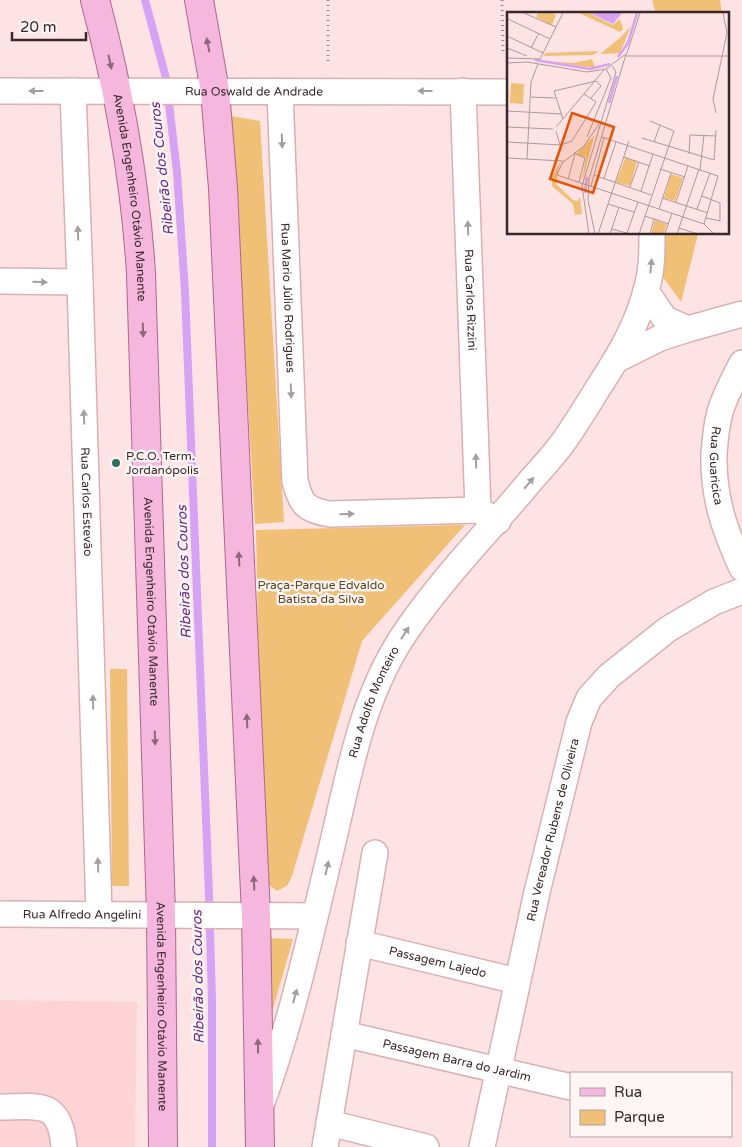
<svg xmlns="http://www.w3.org/2000/svg" width="742" height="1147" font-family="'Varela Round',sans-serif">
<style>
.built{fill:#fed3d5}
.green{fill:#efc075}
.lines{fill:none;stroke-linecap:round;stroke-linejoin:round}
.stream{stroke:#d6a2f4;stroke-width:8}
.minor-casing{stroke:#dab0b1;stroke-width:28}
.major-casing{stroke:#af668f;stroke-width:30}
.path{stroke:#9e8889;stroke-width:3;stroke-dasharray:1 4;stroke-linecap:butt}
.minor{stroke:#fff;stroke-width:25}
.major{stroke:#f5b7dd;stroke-width:28}
.oneway{fill:#8d687a}
.oneway2{fill:#a59e9f}
.poi-dot{fill:#2e6e5d;stroke:#fef5f5;stroke-width:2}
.labels{text-anchor:middle;dominant-baseline:central;stroke-width:5;stroke-linejoin:round;paint-order:stroke}
.street-label{font-size:12px;fill:#382829;stroke:#fef5f5}
.poi-label{font-size:12px;fill:#382829;stroke:#fef5f5;text-anchor:start}
.park-label{font-size:12px;fill:#5c451f;stroke:#fef5f5}
.water-label{font-size:14px;font-style:italic;fill:#682887;stroke:#fef5f5}
.inset-river{fill:none;stroke:#d6a2f4;stroke-width:2.5}
.inset-road{fill:none;stroke:#af9899;stroke-width:1}
.view{fill:#df570d;fill-opacity:0.15;stroke:#df570d;stroke-width:2.5}
.inset-edge{fill:none;stroke:#382829;stroke-width:2.5}
</style>
<rect width="100%" height="100%" fill="#fee3e4"/>
<!-- built -->
<path class="built" d="M0 1000 137 1002 135 1147H0Z"/>
<!-- green -->
<path class="green" d="M652 0H720L722 14H656Z
M231 116 260 121 284 522 255 524Z
M665 234H698L681 302 660 273Z
M465 525 362 641 292 876 287 886 277 891 263 880 256 530Z
M110 669H127L129 886H112Z
M268 938 293 939 270 1019Z"/>
<g class="lines">
<!-- stream -->
<path class="stream" d="M145 0 166 78 177 172 185 292 209 894 212 1001V1147"/>
<!-- minor casing -->
<g class="minor-casing">
<g id="minor">
<path id="s1" d="M0 91 508 92"/>
<path id="s2" d="M73 91 80 282 99 913"/>
<path id="s3" d="M463 91 478 510"/>
<path id="s4" d="M280 92 295 481C301 505 306 510 330 514L478 510 498 521"/>
<path d="M0 281 80 282"/>
<path d="M646 291 665 319 688 329"/>
<path d="M616 360 660 338 688 329 742 314"/>
<path id="s5" d="M742 363C734 379 725 395 720 412 716 426 715 440 714 454 713 497 724 529 742 568"/>
<path id="s6" d="M0 914 315 916"/>
<path id="s7" d="M359 943 517 981"/>
<path id="s8" d="M344 1034 571 1087"/>
<path id="s9" d="M261 1105C292 1021 311 933 332 846 350 770 362 695 407 630 444 576 491 529 532 479 543 467 554 455 564 441 576 424 587 406 598 388 619 356 638 325 647 287 652 270 652 252 652 234"/>
<path d="M0 1107C39 1107 60 1099 64 1147"/>
<path d="M329 1123 426 1147"/>
<path d="M325 1147 375 853"/>
<path id="s10" d="M482 1147 537 892 579 722 589 698 609 676 668 629 714 602 742 591"/>
</g>
</g>
<!-- major casing -->
<g class="major-casing">
<g id="major">
<path id="s11" d="M95 0C119 89 135 180 141 273L161 914 163 1147"/>
<path d="M199 0 215 91 223 188 256 915 260 1147"/>
</g>
</g>
<!-- path -->
<path class="path" d="M328 0V64
M502 0 503 51"/>
<!-- minor -->
<use href="#minor" class="minor"/>
<!-- major -->
<use href="#major" class="major"/>
</g>
<!-- one-way arrows -->
<defs><path id="oneway-solid" d="M-6-.8H1V-3.2L6.5 0L1 3.2V.8H-6Z" transform="scale(1.25)"/></defs>
<g class="oneway">
<use href="#oneway-solid" transform="translate(208 45) rotate(-101)"/>
<use href="#oneway-solid" transform="translate(110 62) rotate(78)"/>
<use href="#oneway-solid" transform="translate(143 330) rotate(88)"/>
<use href="#oneway-solid" transform="translate(239 559) rotate(-93)"/>
<use href="#oneway-solid" transform="translate(247 721) rotate(-93)"/>
<use href="#oneway-solid" transform="translate(155 738) rotate(88)"/>
<use href="#oneway-solid" transform="translate(254 883) rotate(-93)"/>
<use href="#oneway-solid" transform="translate(258 1046) rotate(-91)"/>
</g>
<g class="oneway2">
<use href="#oneway-solid" transform="translate(36 91) rotate(180)"/>
<use href="#oneway-solid" transform="translate(425 91) rotate(180)"/>
<use href="#oneway-solid" transform="translate(282 141) rotate(88)"/>
<use href="#oneway-solid" transform="translate(468 228) rotate(-92)"/>
<use href="#oneway-solid" transform="translate(78 233) rotate(-92)"/>
<use href="#oneway-solid" transform="translate(651 266) rotate(-85)"/>
<use href="#oneway-solid" transform="translate(40 282) rotate(1)"/>
<use href="#oneway-solid" transform="translate(291 391) rotate(88)"/>
<use href="#oneway-solid" transform="translate(84 417) rotate(-92)"/>
<use href="#oneway-solid" transform="translate(476 461) rotate(-92)"/>
<use href="#oneway-solid" transform="translate(529 483) rotate(-50)"/>
<use href="#oneway-solid" transform="translate(347 514) rotate(-2)"/>
<use href="#oneway-solid" transform="translate(405 633) rotate(-57)"/>
<use href="#oneway-solid" transform="translate(93 702) rotate(-92)"/>
<use href="#oneway-solid" transform="translate(98 865) rotate(-92)"/>
<use href="#oneway-solid" transform="translate(327 868) rotate(-77)"/>
<use href="#oneway-solid" transform="translate(295 996) rotate(-75)"/>
</g>
<!-- markers -->
<circle class="poi-dot" cx="116" cy="463" r="5"/>
<g class="labels">
<!-- street labels -->
<g class="street-label">
<text stroke="none"><textPath href="#s1" startOffset="254">Rua Oswald de Andrade</textPath></text>
<text stroke="none"><textPath href="#s11" startOffset="201">Avenida Engenheiro Otávio Manente</textPath></text>
<text stroke="none"><textPath href="#s4" startOffset="206">Rua Mario Júlio Rodrigues</textPath></text>
<text stroke="none"><textPath href="#s3" startOffset="209">Rua Carlos Rizzini</textPath></text>
<text stroke="none"><textPath href="#s5" startOffset="108">Rua Guaricica</textPath></text>
<text stroke="none"><textPath href="#s2" startOffset="411">Rua Carlos Estevão</textPath></text>
<text stroke="none"><textPath href="#s11" startOffset="606">Avenida Engenheiro Otávio Manente</textPath></text>
<text stroke="none"><textPath href="#s9" startOffset="419">Rua Adolfo Monteiro</textPath></text>
<text stroke="none"><textPath href="#s10" startOffset="325">Rua Vereador Rubens de Oliveira</textPath></text>
<text stroke="none"><textPath href="#s6" startOffset="82">Rua Alfredo Angelini</textPath></text>
<text stroke="none"><textPath href="#s7" startOffset="81">Passagem Lajedo</textPath></text>
<text stroke="none"><textPath href="#s11" startOffset="1011">Avenida Engenheiro Otávio Manente</textPath></text>
<text stroke="none"><textPath href="#s8" startOffset="116">Passagem Barra do Jardim</textPath></text>
</g>
<!-- poi labels -->
<g class="poi-label">
<text x="126" y="456">P.C.O. Term.<tspan x="126" dy="14">Jordanópolis</tspan></text>
</g>
<!-- park labels -->
<g class="park-label">
<text x="321" y="585">Praça-Parque Edvaldo<tspan x="321" dy="14">Batista da Silva</tspan></text>
</g>
<!-- water labels -->
<g class="water-label">
<text transform="translate(162 169) rotate(-96)">Ribeirão dos Couros</text>
<text transform="translate(184 572) rotate(-92)">Ribeirão dos Couros</text>
<text transform="translate(198 977) rotate(-91)">Ribeirão dos Couros</text>
</g>
</g>
<!-- overview -->
<g transform="translate(507 12)">
<rect width="222" height="222" fill="#fee3e4"/>
<path d="M31 1H45L49 3 45 13 29 5ZM72 1H82L106 13 113 7 116 17 113 20ZM124 14 113 41 93 42 113 26ZM92 39 86 43 37 44 38 41ZM85 47 88 56 36 49 66 51ZM4 71 17 72 16 92 3 91ZM87 124V125L75 170 79 145 69 142ZM118 146 130 150 123 174 109 170ZM53 150 49 172 66 188 70 189 73 185 75 202 68 203 66 192 45 174V165ZM164 162 176 166 168 189 157 186ZM148 208 160 212 157 222H144Z" fill="#efc075"/>
<path d="M83 1H115L106 12Z" fill="#d6a2f4"/>
<path class="inset-river" d="M111 45 121 31 130 1M28 48 83 57 103 52M102 91 110 64M78 181 80 165"/>
<path class="inset-road" d="M17 1 49 15M1 7 43 27M0 24 36 41M0 36 20 44M24 36 32 21M119 44H223M0 46 34 47M33 47 56 1M0 51 20 50 80 60 99 57 120 41 133 1M23 85 48 86M0 99 55 102M209 101 206 87 220 21 216 1M56 107 47 79 89 69 94 74 84 86M92 112 77 134 55 151 50 163 197 212 207 222M0 115 46 117M49 115 97 58M80 125 104 66 99 57M95 125 211 164 197 212M135 126 207 148 209 118M0 130 54 133 65 129 89 90 77 82M147 130 153 113M67 141 78 146 72 170M182 142 183 123 209 124M117 145 143 154M0 146 56 149M20 147 24 70 31 52M48 148 54 137 49 119M153 157 178 165M193 158 197 123M87 163 144 183M97 166 109 130M61 167 68 142M84 174 97 126M123 175 132 150M134 179 146 142M195 184 213 191V209L199 206M155 186 201 201M169 190 181 154M101 192 127 200M152 197 164 161M190 197 203 161M138 204 162 212M172 216 191 222M105 217 123 222M120 221 131 190M82 222 75 174 109 60 105 54M88 222 81 188 82 167 119 42M91 222 122 129M103 222 112 195M132 222 167 119 143 109M143 222 147 207M158 222 165 201M170 222 192 157"/>
<path class="view" d="M65 101 107 115 86 181 43 167Z"/>
<rect width="222" height="222" class="inset-edge"/>
</g>
<!-- legend -->
<rect x="570" y="1072" width="162" height="65" fill="#fef5f5" stroke="#afa3a3"/>
<rect x="580" y="1088" width="25" height="8" fill="#f5b7dd" stroke="#afa3a3"/>
<text x="614" y="1097" font-size="15" fill="#382829">Rua</text>
<rect x="580" y="1110" width="25" height="15" fill="#efc075" stroke="#afa3a3"/>
<text x="614" y="1122" font-size="15" fill="#382829">Parque</text>
<!-- scale -->
<path d="M12 32v8h74v-8" fill="none" stroke="#382829" stroke-width="2.5"/>
<text x="20" y="32" font-size="15" fill="#382829" stroke="#fef5f5" stroke-width="4" paint-order="stroke">20 m</text>
</svg>
